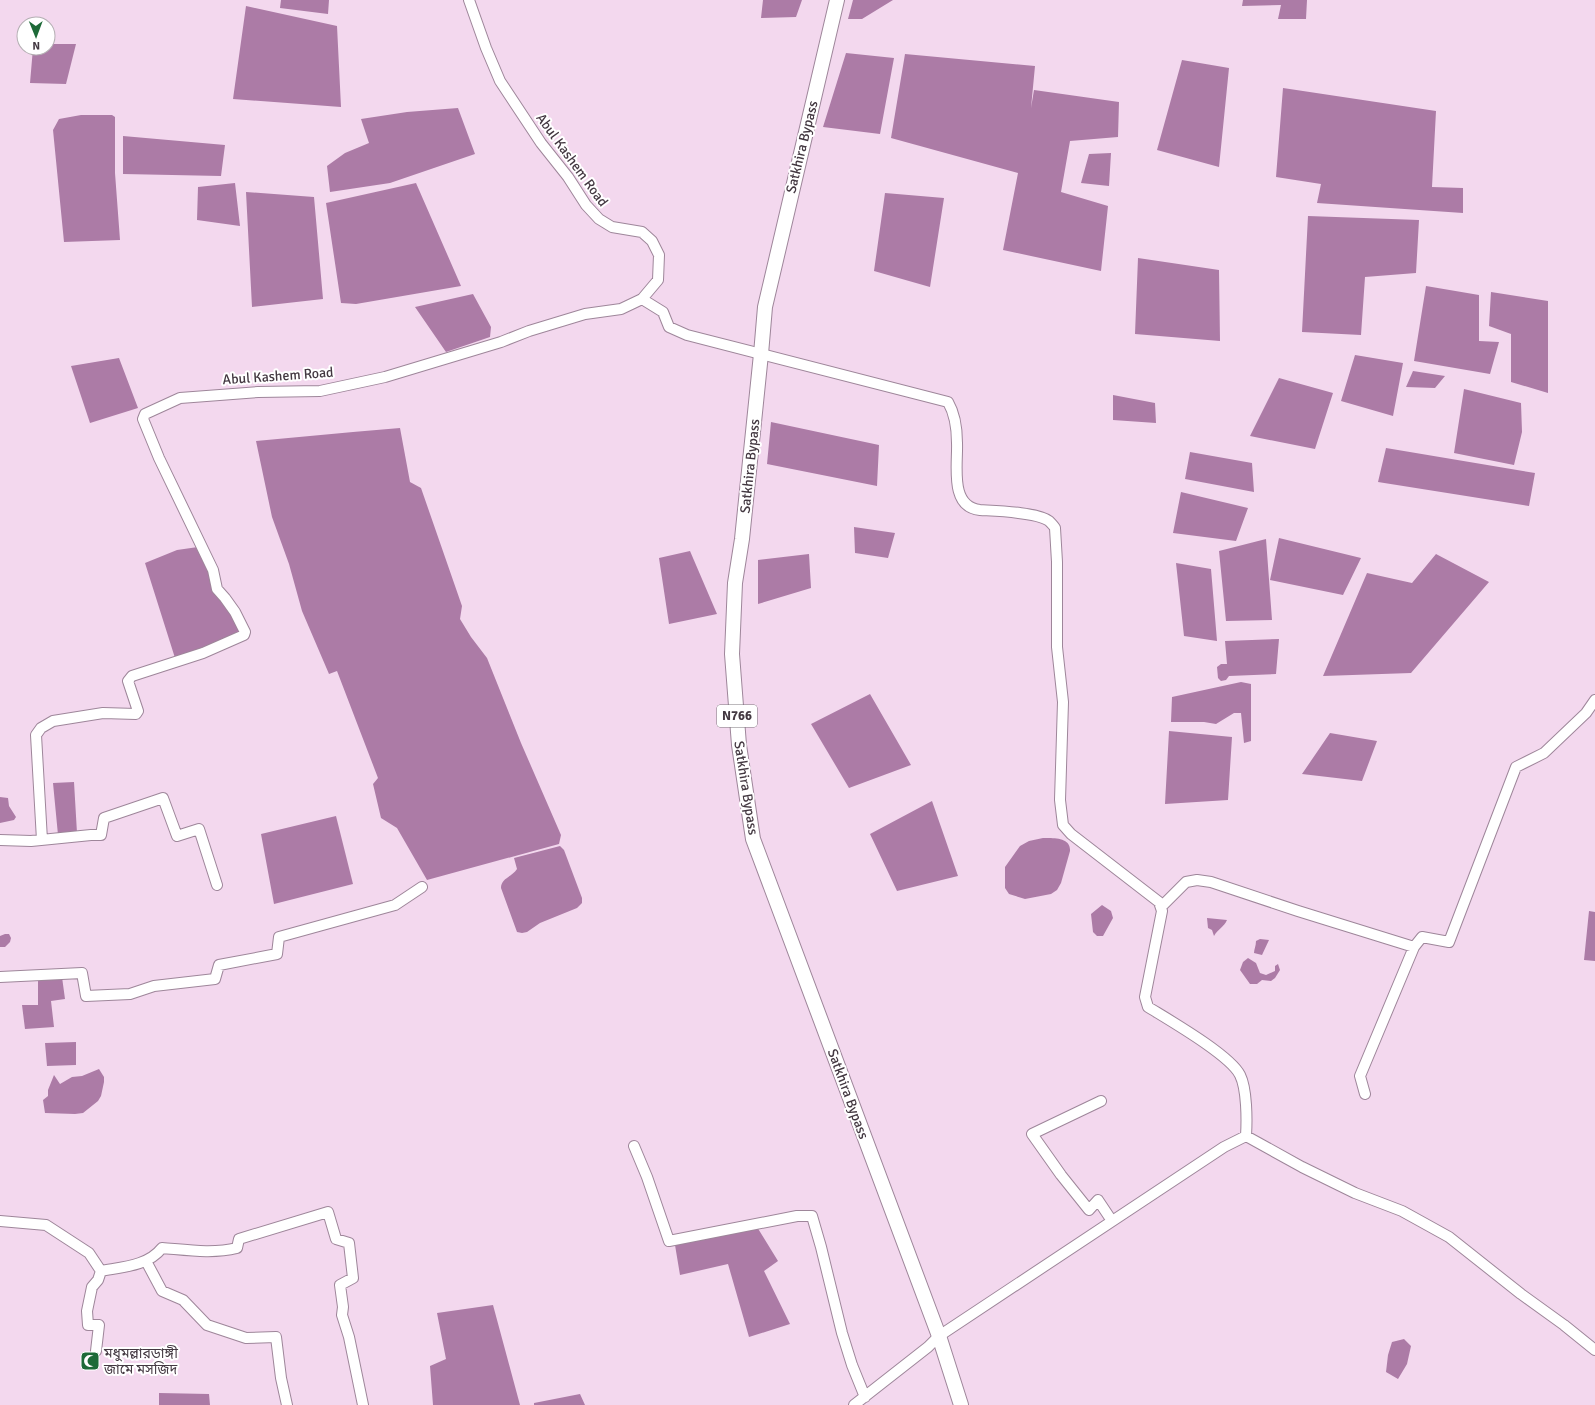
<svg xmlns="http://www.w3.org/2000/svg" width="1595" height="1405" font-family="Signika,'Noto Sans Bengali',sans-serif">
<style>
.water{fill:#ac7ba6}
.lines{fill:none;stroke-linecap:round;stroke-linejoin:round}
.minor-casing{stroke:#9e869a;stroke-width:12}
.highway-casing{stroke:#9e869a;stroke-width:16}
.minor{stroke:#fff;stroke-width:10}
.highway{stroke:#fff;stroke-width:14}
.labels{text-anchor:middle;dominant-baseline:central;stroke-width:4;stroke-linejoin:round;paint-order:stroke}
.shield{fill:#fff;stroke:#7b747a;stroke-width:1}
.shield-label{font-size:13px;font-weight:bold;fill:#433841}
.street-label{font-size:14px;fill:#433841;stroke:#fff}
.poi-label{font-size:14px;fill:#433841;stroke:#fff;text-anchor:start}
</style>
<rect width="100%" height="100%" fill="#f3d8ee"/>
<!-- water -->
<path class="water" d="M281 0H329L328 14 280 8Z
M763 0H802L796 17 761 18Z
M853 0H893L862 19H848Z
M1243 0H1307L1306 19H1278L1281 5 1242 6Z
M246 6 337 26 341 107 233 99Z
M48 44H76L66 84 30 83 33 48H48Z
M846 53 894 58 880 134 823 127Z
M905 54 1035 66 1031 108 1034 90 1119 102 1118 137 1070 141 1061 192 1108 206 1101 271 1003 250 1018 173 891 138Z
M1182 60 1229 68 1219 167 1157 150Z
M1283 88 1436 111 1432 187 1463 188V213L1317 203 1321 184 1276 177Z
M458 108 475 154 390 183 330 192 327 166 345 153 369 143 361 119 407 112Z
M81 115H112L115 117V173L120 240 64 242 53 130 59 119Z
M123 136 225 145 221 176 123 174Z
M1111 153 1109 186 1081 183 1089 154Z
M235 183 240 226 197 220 198 187Z
M416 183 461 286 356 304 341 303 326 203Z
M246 192 314 197 323 299 252 307Z
M885 193 944 198 930 287 874 271Z
M1308 216 1419 220 1416 273 1365 277 1361 335 1302 332Z
M1138 258 1219 270 1220 341 1135 334Z
M1426 286 1479 295V341L1499 342 1490 374 1414 361Z
M1491 292 1548 301V393L1511 382V334L1489 326Z
M473 294 491 327 490 337 446 352 415 307Z
M1355 355 1403 363 1393 416 1341 401Z
M119 358 138 408 90 423 71 366Z
M1413 371 1445 376 1435 388 1406 387Z
M1279 378 1333 393 1315 449 1250 436Z
M1464 389 1521 403 1522 432 1514 465 1454 453Z
M1113 395 1155 403 1156 423 1113 420Z
M771 422 879 445 877 486 767 464Z
M400 428 410 482 421 488 462 606 460 619 471 637 487 658 521 743 561 835 559 844 427 880 397 828 381 818 373 784 378 778 337 671 329 674 302 611 289 564 272 517 256 441 353 432Z
M1386 448 1535 473 1529 506 1378 482Z
M1190 452 1252 463 1254 492 1185 479Z
M1181 492 1248 508 1236 541 1173 533Z
M854 527 895 533 888 558 855 553Z
M1279 538 1361 558 1343 595 1270 580Z
M1266 539 1272 620 1226 621 1219 551Z
M198 547 240 633 175 658 145 563 177 550Z
M690 551 717 614 669 624 659 558Z
M809 554 811 588 758 604V560Z
M1436 554 1489 582 1411 673 1323 676 1367 573 1412 583Z
M1176 563 1211 569 1217 641 1184 636Z
M1279 639 1276 674 1229 676 1226 680 1221 681 1218 678 1217 667 1221 664H1227L1225 641Z
M1241 682 1251 684V741L1244 743 1241 713H1234L1216 724 1204 722H1171L1172 697Z
M870 694 911 765 849 788 811 724Z
M1169 731 1232 737 1228 800 1165 804Z
M1330 733 1377 741 1362 781 1302 774Z
M74 782 77 833 58 835 53 783Z
M0 797 8 798 9 806 16 817 14 820 0 823Z
M932 801 958 876 897 891 870 834Z
M336 816 353 884 274 904 261 834Z
M1043 838C1053 838 1071 837 1070 851L1061 883 1057 890 1051 894 1025 899 1009 894 1005 888V867L1020 846 1029 841Z
M560 846 564 850 582 898V903L577 908 540 923 527 932 522 933 517 932 501 888C501 878 512 877 517 869L514 858Z
M1102 905 1111 911 1113 918 1103 936H1097L1093 932 1091 914Z
M1589 911 1595 912V961L1584 960Z
M1207 918 1227 920C1224 927 1218 929 1214 936L1212 930 1208 928Z
M5 934H9L11 938 10 942 5 947H0V936Z
M1260 939 1269 940 1262 955 1254 953C1254 949 1256 946 1256 941Z
M1248 958 1256 963 1260 973 1266 975 1275 971V966L1278 964 1280 970 1275 978 1271 981 1262 980 1257 984H1250L1240 970 1243 962Z
M62 977 65 999 51 1001 54 1027 25 1029 22 1005H38V979Z
M76 1042V1065L47 1066 45 1043Z
M99 1069 104 1077V1082L101 1096 98 1101 83 1113 75 1114 45 1113 43 1100 48 1096V1090L54 1075 60 1084 72 1077 82 1076Z
M757 1227 778 1261 764 1271 790 1324 749 1337 728 1264 680 1275 675 1245Z
M493 1305 520 1405H433L430 1366 446 1359 437 1313Z
M1404 1339 1411 1346 1407 1364 1398 1379 1386 1372 1388 1355 1392 1342Z
M159 1393 209 1394 210 1405H159Z
M580 1394 585 1405H534V1403Z"/>
<g class="lines">
<!-- minor casing -->
<g class="minor-casing">
<path id="minor" d="M642 299 663 312 669 327 687 335 948 402C955 414 957 429 957 443 958 464 949 507 980 510 996 511 1037 512 1049 521 1051 523 1054 526 1055 528L1057 562V647L1063 702 1060 800 1063 825 1071 834 1159 902 1162 911 1145 997 1148 1007C1169 1020 1230 1055 1240 1075 1247 1089 1247 1120 1246 1136
M0 840 31 841 91 835H101L104 818 163 798 177 836 199 829 217 885
M42 840 36 735 41 728 53 721 103 713 136 714 138 711 128 681 132 676 203 653 244 635 245 632 235 612 225 598 217 589 213 570 159 458 143 419 145 414 180 398 258 392 320 391 385 377 501 342 529 331 585 314 621 309 642 299 658 280 659 255 652 241 642 232 612 227 599 219 586 205 568 177 541 143 500 81 486 48 469 0
M1161 907 1186 882 1197 880 1211 882 1298 911 1414 947 1422 937 1449 942 1516 767 1544 753 1586 713 1595 700
M0 977 82 973 86 996 130 994 154 986 215 979 219 965 277 954 279 937 395 905 422 887
M1365 1094 1360 1076 1414 947
M1101 1101 1032 1134 1061 1175 1089 1210 1098 1200 1112 1221
M634 1146 647 1177 669 1241 797 1216H812L821 1247 842 1333 852 1365 865 1397
M0 1221 46 1225 89 1253 101 1271C122 1267 148 1266 162 1248 187 1250 213 1254 237 1248L239 1239 328 1212 336 1239 349 1243 353 1278 340 1285 343 1307 342 1315 349 1337 363 1405
M146 1261 162 1291 183 1300 207 1325 246 1338 276 1337 281 1378 287 1405
M96 1351 99 1325H88L87 1311 92 1287 98 1280 101 1271
M854 1405 928 1347 939 1336 1224 1147 1246 1136 1302 1167 1355 1193 1402 1211 1449 1237 1521 1294 1564 1325 1595 1350"/>
</g>
<!-- highway casing -->
<g class="highway-casing">
<path id="highway" d="M837 0 765 307 761 354 742 539 735 583 732 654 739 745 753 839 939 1336 961 1405"/>
</g>
<!-- minor -->
<use href="#minor" class="minor"/>
<!-- highway -->
<use href="#highway" class="highway"/>
</g>
<!-- icons -->
<defs>
<g id="mosque-square" transform="scale(1)"><rect x="-9" y="-9" width="18" height="18" rx="4" fill="#1d6a38" stroke="#fff"/><path d="M3.5-4.9A6 6 0 1 0 3.5 4.9A5 5 0 1 1 3.5-4.9Z" fill="#fff"/></g>
</defs>
<g fill-rule="evenodd">
<use href="#mosque-square" x="90" y="1361"/>
</g>
<g class="labels">
<!-- shield labels -->
<rect class="shield" x="717" y="705" width="40" height="22" rx="3"/>
<g class="shield-label">
<text x="737" y="716">N766</text>
</g>
<!-- street labels -->
<g class="street-label">
<text transform="translate(802 147) rotate(-76)">Satkhira Bypass</text>
<text transform="translate(572 160) rotate(54)">Abul Kashem Road</text>
<text transform="translate(278 376) rotate(-4)">Abul Kashem Road</text>
<text transform="translate(750 466) rotate(-84)">Satkhira Bypass</text>
<text transform="translate(746 788) rotate(81)">Satkhira Bypass</text>
<text transform="translate(848 1094) rotate(70)">Satkhira Bypass</text>
</g>
<!-- poi labels -->
<g class="poi-label">
<text x="104" y="1353">মধুমল্লারডাঙ্গী<tspan x="104" dy="16">জামে মসজিদ</tspan></text>
</g>
</g>
<!-- north arrow -->
<g transform="translate(36 36) rotate(179)"><circle r="19" fill="#ffffff" stroke="#b4afb3"/>
<path d="M0-3L7 15L0 10L-7 15Z" fill="#1d6a38"/>
<text y="-6" font-size="11" font-weight="bold" text-anchor="middle" fill="#433841">N</text>
</g>
</svg>
